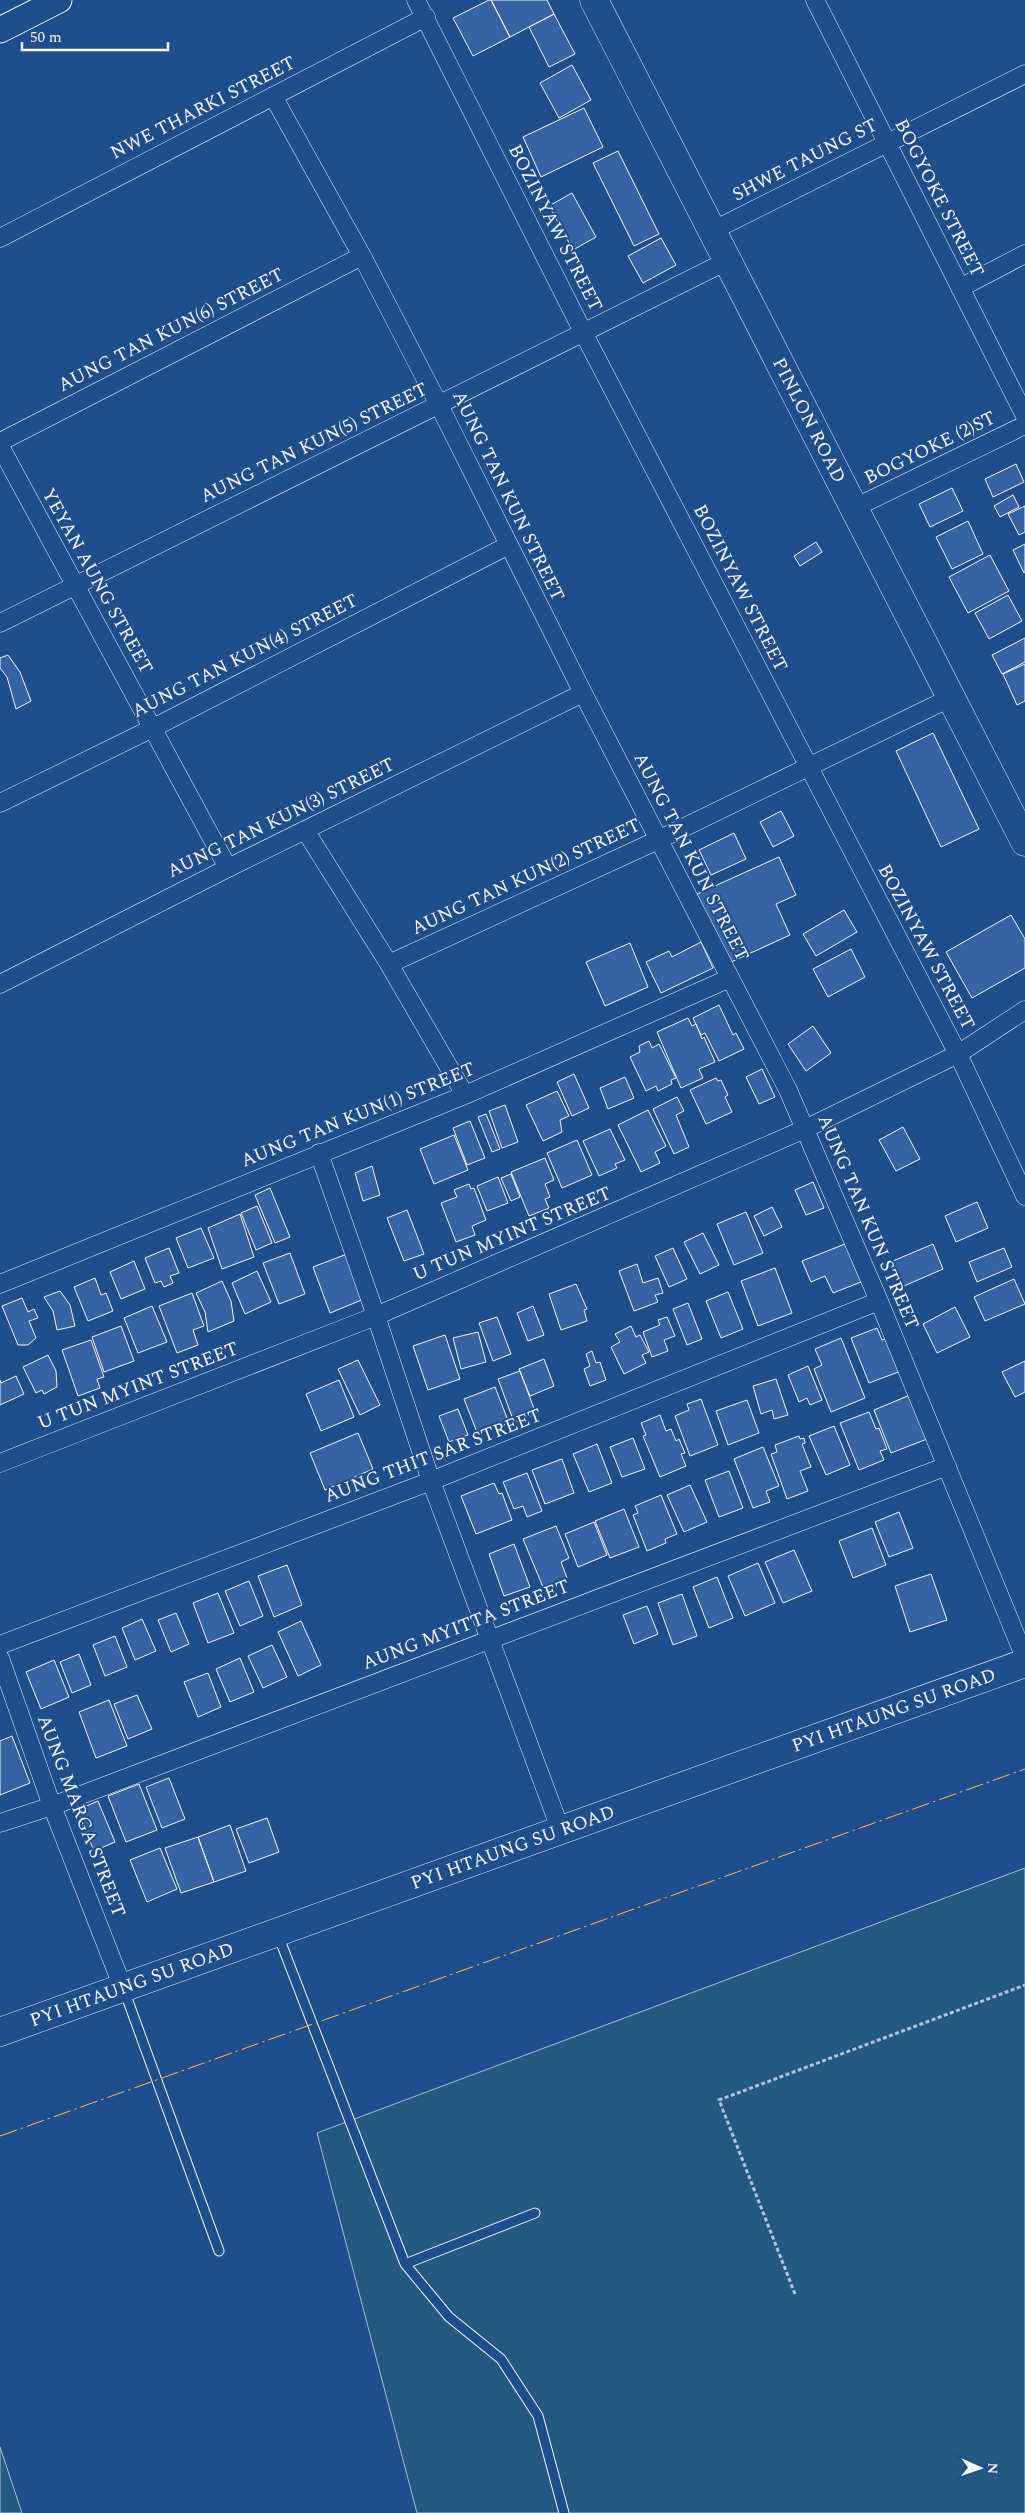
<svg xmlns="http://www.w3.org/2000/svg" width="1025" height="2513" font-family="Spectral,serif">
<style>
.green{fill:#245a82;stroke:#a8bbd7}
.building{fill:#3563a3;stroke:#f2f6ff}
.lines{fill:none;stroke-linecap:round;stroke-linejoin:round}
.lane-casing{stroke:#f2f6ff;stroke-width:11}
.street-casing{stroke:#f2f6ff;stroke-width:19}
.secondary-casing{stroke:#f2f6ff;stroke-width:27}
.primary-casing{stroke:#f2f6ff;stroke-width:29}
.path{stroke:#b3c4dc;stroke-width:3;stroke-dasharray:4 2.5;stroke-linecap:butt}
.lane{stroke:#1f4e8c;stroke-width:9}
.street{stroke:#1f4e8c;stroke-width:18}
.secondary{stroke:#1f4e8c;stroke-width:25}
.primary{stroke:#1f4e8c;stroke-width:28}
.power{stroke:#ffb74d;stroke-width:1;stroke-dasharray:18 4 2.5 4;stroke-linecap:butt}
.labels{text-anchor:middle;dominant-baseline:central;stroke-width:4;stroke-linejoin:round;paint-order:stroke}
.street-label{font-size:19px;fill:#f2f6ff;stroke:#1f4e8c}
</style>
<rect width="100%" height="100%" fill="#1f4e8c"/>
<!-- green -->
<path class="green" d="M1025 1868V2513H417L317 2133Z
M0 2447 22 2513H0Z"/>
<!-- building -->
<path class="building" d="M489 0H491L510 37 473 56 453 18Z
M491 0H547L554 14 510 37Z
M554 14 575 54 549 67 529 27Z
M572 65 591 100 559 118 540 83Z
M584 108 603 147 541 177 523 137Z
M618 151 659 234 634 246 593 163Z
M572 193 596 237 573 250 549 206Z
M661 238 676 265 643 283 628 256Z
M1016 464 1024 482 993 497 985 479Z
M952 488 963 511 930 527 919 504Z
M1013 495 1019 507 1000 517 994 506Z
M1025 506V532L1019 535 1008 514Z
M968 521 983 554 952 569 936 537Z
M816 542 822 552 800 566 794 556Z
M1025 544V572L1024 573 1013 550Z
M990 555 1009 591 968 613 949 577Z
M1008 595 1022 621 989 639 975 613Z
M1025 638V662L1002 674 992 655Z
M8 655 20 672 31 701 16 709 7 677 0 668V658Z
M1025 664V701L1017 705 1003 674Z
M933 733 979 829 941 847 896 751Z
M781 811 794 836 773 847 760 822Z
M734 833 746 859 711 875 699 850Z
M779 857 796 895 776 904 790 935 729 963 697 894Z
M844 910 857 932 816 956 803 934Z
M1011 915 1025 939V968L972 998 946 952Z
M701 942 713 968 661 993 646 962 669 951 672 957Z
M630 943 648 987 605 1006 586 962Z
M851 949 865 977 828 997 813 969Z
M719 1005 733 1035 736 1033 744 1049 719 1061 705 1033 701 1035 693 1018Z
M688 1018 692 1026 696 1024 702 1039 704 1037 715 1062 699 1069 703 1078 681 1088 657 1032Z
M813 1026 831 1053 806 1071 788 1044Z
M649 1041 652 1048 659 1044 676 1078 671 1080 672 1084 658 1091 656 1086 646 1091 630 1057 640 1052 639 1046Z
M762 1069 775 1097 759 1104 746 1077Z
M574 1074 589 1108 572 1116 557 1082Z
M625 1077 634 1098 608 1109 600 1088Z
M716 1078 718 1081 721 1080 728 1095 725 1097 732 1112 706 1124 690 1090Z
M557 1091 569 1116 560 1120 562 1132 543 1141 526 1105Z
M677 1097 684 1111 676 1115 689 1147 674 1154 653 1109Z
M505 1105 518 1142 502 1148 489 1111Z
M648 1110 666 1146 655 1152 660 1163 641 1172 618 1125Z
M486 1114 500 1149 492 1152 478 1117Z
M470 1121 485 1158 467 1165 453 1128Z
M903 1127 920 1159 896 1171 879 1140Z
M610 1129 625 1160 615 1164 617 1168 599 1176 583 1141Z
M454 1135 468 1170 434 1184 420 1149Z
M577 1140 592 1175 562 1188 547 1153Z
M545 1158 554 1180 545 1184 550 1197 545 1199 549 1208 529 1216 511 1172Z
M372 1166 380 1195 363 1201 355 1173Z
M511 1174 520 1197 511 1201 501 1178Z
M498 1177 508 1203 487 1211 477 1186Z
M813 1182 824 1208 806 1215 795 1190Z
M469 1184 471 1189 474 1188 486 1220 472 1226 475 1235 456 1242 441 1203 457 1197 454 1190Z
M270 1188 290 1237 275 1243 255 1195Z
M977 1202 988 1228 956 1242 945 1216Z
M257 1206 272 1243 256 1250 241 1213Z
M772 1207 782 1227 764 1236 754 1216Z
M407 1210 424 1254 404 1261 387 1218Z
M746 1212 763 1253 734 1265 717 1224Z
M240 1214 254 1257 222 1269 208 1228Z
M201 1228 214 1258 188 1268 176 1238Z
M703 1233 719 1265 700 1274 684 1242Z
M845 1244 861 1282 833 1293 825 1276 811 1282 802 1261Z
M933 1244 943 1269 904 1286 893 1261Z
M169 1248 179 1273 170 1276 173 1283 164 1287 161 1281 155 1283 145 1258Z
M673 1248 687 1279 669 1287 655 1256Z
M1004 1248 1012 1267 977 1282 969 1262Z
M290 1253 305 1294 279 1304 263 1263Z
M347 1254 364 1299 330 1313 313 1267Z
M134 1261 145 1289 121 1299 110 1272Z
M637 1264 643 1283 658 1278 663 1293 655 1295 658 1302 634 1311 619 1271Z
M775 1268 792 1313 758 1326 741 1281Z
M257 1271 271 1302 245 1314 232 1283Z
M95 1278 101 1295 106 1293 113 1311 88 1321 74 1287Z
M1014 1279 1025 1304 985 1321 974 1297Z
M222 1281 231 1301 234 1321 208 1332 205 1312 196 1293Z
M576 1284 587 1309 584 1310 587 1321 561 1330 549 1294Z
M60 1291 70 1305 75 1326 57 1330 53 1311 44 1297Z
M728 1292 743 1329 721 1338 706 1301Z
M192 1293 204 1326 193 1330 198 1345 177 1353 159 1306Z
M22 1298 28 1312 34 1309 38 1318 29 1321 36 1338 28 1345H18L2 1306Z
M688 1303 702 1339 687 1345 673 1309Z
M152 1306 167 1342 138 1353 124 1318Z
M533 1306 544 1335 528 1341 517 1313Z
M955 1307 970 1337 937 1353 923 1324Z
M497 1317 511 1354 493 1361 479 1323Z
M667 1317 675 1336 664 1340 668 1351 652 1357 643 1332 660 1325 658 1320Z
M121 1326 134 1361 104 1372 92 1337Z
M631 1326 636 1337 640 1335 649 1352 642 1355 646 1363 624 1374 611 1347 620 1342 615 1334Z
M877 1328 882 1340 888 1338 901 1371 869 1383 851 1338Z
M478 1332 486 1362 461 1369 453 1338Z
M445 1335 460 1379 428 1390 413 1346Z
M841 1338 865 1398 831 1412 814 1369 822 1365 815 1349Z
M91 1340 104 1377 97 1379 100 1388 78 1396 62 1350Z
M592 1351 596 1363 600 1362 606 1380 590 1386 584 1369 590 1366 586 1354Z
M48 1355 56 1371 57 1387 44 1394 42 1390 36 1393 23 1367Z
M544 1359 554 1386 530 1396 519 1369Z
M358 1360 380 1405 360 1415 338 1369Z
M1025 1361V1392L1015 1397 1002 1372Z
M808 1366 822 1400 810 1405 807 1398 799 1402 788 1375Z
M520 1371 536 1414 514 1422 498 1379Z
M16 1376 24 1394 0 1405V1380L1 1383Z
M776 1379 788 1415 774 1419 772 1410 761 1414 753 1386Z
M339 1380 354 1417 321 1431 306 1394Z
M495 1387 509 1423 478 1435 464 1399Z
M910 1395 927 1439 891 1453 874 1410Z
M701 1399 718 1445 690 1456 675 1416 689 1410 687 1404Z
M747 1400 759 1433 728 1445 716 1411Z
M458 1409 468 1435 449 1442 439 1416Z
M869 1412 876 1429 879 1428 887 1449 880 1451 884 1460 859 1470 840 1423Z
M660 1415 666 1431 671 1429 676 1441 679 1439 685 1453 681 1454 686 1466 660 1477 643 1436 646 1435 641 1423Z
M834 1426 850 1465 826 1475 809 1436Z
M358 1433 373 1469 325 1490 310 1453Z
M799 1436 800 1439 804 1438 805 1443 802 1444 811 1467 800 1471 808 1491 787 1499 771 1454 777 1452 775 1445Z
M633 1438 645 1469 622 1477 610 1447Z
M597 1444 612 1483 589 1492 573 1454Z
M763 1447 779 1486 766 1491 770 1502 753 1508 734 1459Z
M562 1459 574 1493 545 1504 532 1470Z
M729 1471 743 1508 719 1517 705 1480Z
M527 1473 542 1511 527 1517 523 1506 514 1509 503 1482Z
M494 1483 499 1494 502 1493 512 1520 476 1534 461 1496Z
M690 1485 707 1522 684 1532 667 1495Z
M661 1495 677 1534 665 1539 666 1543 647 1551 633 1515 638 1513 635 1506Z
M624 1509 639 1547 610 1558 595 1521Z
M899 1512 913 1548 889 1557 875 1522Z
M594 1522 607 1555 578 1567 565 1534Z
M556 1526 569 1558 561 1562 567 1578 543 1587 523 1539Z
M872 1528 886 1565 853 1578 839 1541Z
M514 1544 530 1587 504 1596 489 1554Z
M794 1550 812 1591 783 1603 765 1562Z
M758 1563 775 1603 745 1616 728 1576Z
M287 1565 302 1605 274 1617 258 1576Z
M931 1574 947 1620 910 1632 895 1586Z
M717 1577 733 1618 709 1628 693 1587Z
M249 1581 263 1616 240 1626 225 1591Z
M218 1593 234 1633 208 1643 193 1603Z
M682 1594 697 1636 673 1645 658 1603Z
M647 1606 658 1634 634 1644 623 1615Z
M176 1613 189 1644 171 1652 158 1620Z
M142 1619 156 1651 135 1660 122 1628Z
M301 1621 321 1665 298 1676 278 1632Z
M115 1636 127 1667 105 1676 93 1645Z
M272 1645 287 1677 263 1688 248 1656Z
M79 1654 91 1685 72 1693 60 1662Z
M240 1658 254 1692 230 1702 216 1669Z
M54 1660 69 1697 41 1709 26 1672Z
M208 1673 221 1707 198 1717 184 1682Z
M137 1695 152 1729 128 1739 114 1704Z
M109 1700 127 1746 96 1758 79 1712Z
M12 1736 30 1783 0 1795V1741Z
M169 1778 185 1819 162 1828 146 1787Z
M139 1784 157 1830 126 1842 108 1796Z
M98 1801 115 1842 94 1851 77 1810Z
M267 1818 279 1852 249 1863 236 1829Z
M230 1825 246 1871 214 1882 198 1837Z
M198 1837 214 1882 181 1893 165 1848Z
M160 1848 177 1889 147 1902 130 1860Z"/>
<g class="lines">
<!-- lane casing -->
<g class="lane-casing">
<path id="lane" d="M278 1935 405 2264 449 2317 501 2359 538 2416 564 2513
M124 1990 219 2251
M405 2264 535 2213"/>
</g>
<!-- street casing -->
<g class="street-casing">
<path id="street" d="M416 0 583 332 958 1054 1025 1196
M815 0 1025 416
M273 96 362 256 439 405 583 693 788 1090 879 1301 1025 1658
M712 231 1025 74
M0 238 426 17
M960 288 1025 254
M0 442 362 256
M0 446 228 868
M854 508 1025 425
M0 623 727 261
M0 803 153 728 509 545
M305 830 389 964 465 1095
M389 964 658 840 950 698
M0 984 228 868 583 693
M319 1153 376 1316 431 1481 561 1831
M0 1284 465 1095 730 978
M0 1463 376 1316 805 1129 958 1054 1025 1010
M0 1645 431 1481 879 1301
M0 1658 52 1806 123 1988
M0 1823 52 1806 947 1466"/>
</g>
<!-- secondary casing -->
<g class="secondary-casing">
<path id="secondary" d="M0 30 59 0"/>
</g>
<!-- primary casing -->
<g class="primary-casing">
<g id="primary">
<path id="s1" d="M594 0 1025 842"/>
<path id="s2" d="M0 2032 1025 1663"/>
</g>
</g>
<!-- path -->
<path class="path" d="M795 2294 719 2100 1025 1985"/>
<!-- lane -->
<use href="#lane" class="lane"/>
<!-- street -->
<use href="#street" class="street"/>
<!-- secondary -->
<use href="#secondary" class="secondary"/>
<!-- primary -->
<use href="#primary" class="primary"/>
<!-- power -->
<path class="power" d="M0 2136 1025 1769"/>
</g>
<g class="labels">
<!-- street labels -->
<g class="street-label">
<text transform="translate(203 108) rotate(-27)">NWE THARKI STREET</text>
<text transform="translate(805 160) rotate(-27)">SHWE TAUNG ST</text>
<text transform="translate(939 198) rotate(63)">BOGYOKE STREET</text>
<text transform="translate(555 228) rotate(63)">BOZINYAW STREET</text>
<text transform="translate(171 330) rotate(-27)">AUNG TAN KUN(6) STREET</text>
<text stroke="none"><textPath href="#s1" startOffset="472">PINLON ROAD</textPath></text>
<text transform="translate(314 443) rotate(-26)">AUNG TAN KUN(5) STREET</text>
<text transform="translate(930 448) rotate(-26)">BOGYOKE (2)ST</text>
<text transform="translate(508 496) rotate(64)">AUNG TAN KUN STREET</text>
<text transform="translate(97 581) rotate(61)">YEYAN AUNG STREET</text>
<text transform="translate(740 588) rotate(63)">BOZINYAW STREET</text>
<text transform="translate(245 656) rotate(-27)">AUNG TAN KUN(4) STREET</text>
<text transform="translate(281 818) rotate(-26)">AUNG TAN KUN(3) STREET</text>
<text transform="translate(691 857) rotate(63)">AUNG TAN KUN STREET</text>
<text transform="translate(526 877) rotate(-25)">AUNG TAN KUN(2) STREET</text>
<text transform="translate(926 947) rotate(62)">BOZINYAW STREET</text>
<text transform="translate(358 1115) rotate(-22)">AUNG TAN KUN(1) STREET</text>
<text transform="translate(868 1222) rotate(67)">AUNG TAN KUN STREET</text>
<text transform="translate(512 1234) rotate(-23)">U TUN MYINT STREET</text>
<text transform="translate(138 1386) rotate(-21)">U TUN MYINT STREET</text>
<text transform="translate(433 1456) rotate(-21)">AUNG THIT SAR STREET</text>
<text transform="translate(466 1625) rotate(-21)">AUNG MYITTA STREET</text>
<text stroke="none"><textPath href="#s2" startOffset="950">PYI HTAUNG SU ROAD</textPath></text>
<text transform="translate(81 1816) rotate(69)">AUNG MARGA STREET</text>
<text stroke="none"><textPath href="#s2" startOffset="545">PYI HTAUNG SU ROAD</textPath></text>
<text stroke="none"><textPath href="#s2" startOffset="140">PYI HTAUNG SU ROAD</textPath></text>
</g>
</g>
<!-- north arrow -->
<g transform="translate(980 2468) rotate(92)" stroke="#1f4e8c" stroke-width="4" paint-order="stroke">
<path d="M0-4L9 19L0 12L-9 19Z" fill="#f2f6ff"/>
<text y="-8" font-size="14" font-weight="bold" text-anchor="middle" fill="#f2f6ff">N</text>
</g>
<!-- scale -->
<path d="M22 42v8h146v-8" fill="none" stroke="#f2f6ff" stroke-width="2.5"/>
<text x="30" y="42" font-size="15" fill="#f2f6ff" stroke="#1f4e8c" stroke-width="4" paint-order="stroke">50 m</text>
</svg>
